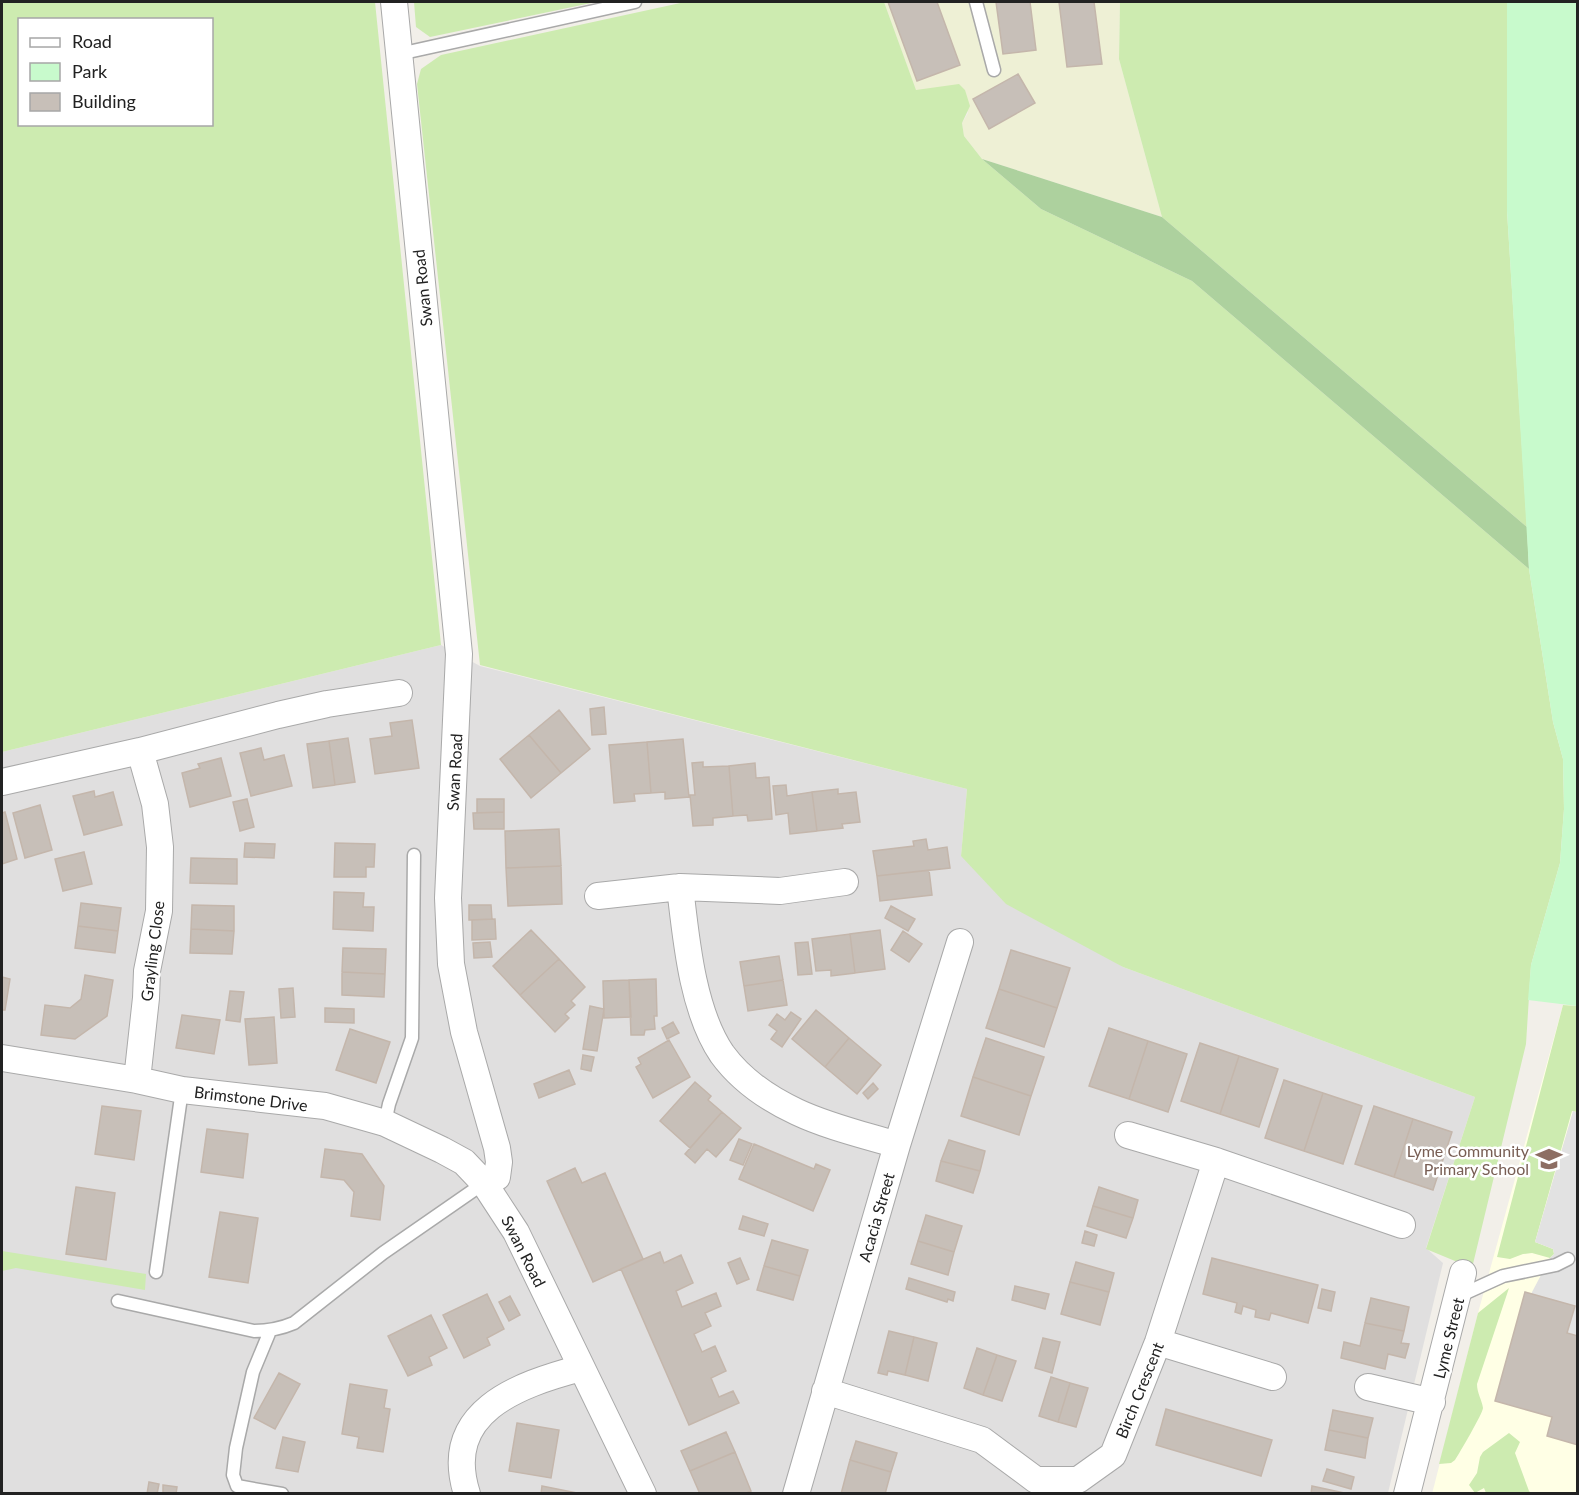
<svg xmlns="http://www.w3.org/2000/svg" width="1579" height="1495" font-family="Lato,sans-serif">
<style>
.residential{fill:#e0dfdf}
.education{fill:#ffffe5}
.farmland{fill:#eef0d5}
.grass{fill:#cdebb0;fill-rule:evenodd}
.forest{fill:#add19e}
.park{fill:#c8facc}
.parking{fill:#e2e2e2}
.building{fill:#c7bfb8;stroke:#c4b6ab;stroke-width:1.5}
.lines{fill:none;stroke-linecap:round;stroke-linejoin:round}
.service-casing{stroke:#a9a9a9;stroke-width:15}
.minor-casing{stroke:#a9a9a9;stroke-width:28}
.service{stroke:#fff;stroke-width:12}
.minor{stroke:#fff;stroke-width:26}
.labels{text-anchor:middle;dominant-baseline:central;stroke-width:5;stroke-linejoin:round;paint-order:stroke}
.street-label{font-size:16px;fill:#222;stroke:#fff}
.education-label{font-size:16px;fill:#785e54;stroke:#fff;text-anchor:end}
</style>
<rect width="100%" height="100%" fill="#f2efe9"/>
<!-- residential -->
<path class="residential" d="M441 645 480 666 967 789 961 856 1123 967 1475 1097 1426 1248 1443 1263 1388 1493H2V752Z"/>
<!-- education -->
<path class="education" d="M1563 1005 1577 1006V1493L1432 1494 1478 1313Z"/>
<!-- farmland -->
<path class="farmland" d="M884 2H1120L1119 59 1162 217 982 159 964 136 962 123 968 113 959 85 916 91Z"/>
<!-- grass -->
<path class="grass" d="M2 2H375L441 645 2 752ZM20 20H212V124H20Z
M414 2H596L430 37 416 27Z
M685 2H884L916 90 959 84 965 90 970 106 962 123 964 136 982 159 1041 209 1192 281 1529 569 1553 722 1563 759 1564 809 1560 863 1531 965 1526 1044 1472 1268 1426 1249 1475 1097 1123 967 1006 904 961 856 967 789 480 665 417 84 421 69 441 55Z
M1120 2H1507V211L1527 527 1162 217 1119 59Z
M1563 1005 1577 1006V1112L1572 1111 1535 1242 1553 1249 1554 1254 1550 1258 1532 1253 1523 1254 1510 1259 1497 1257Z
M2 1251 146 1274 145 1290 16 1268 2 1271Z
M1509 1288 1477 1384C1477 1393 1482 1400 1483 1408 1483 1413 1459 1454 1455 1460L1451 1463 1439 1464 1478 1313Z
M1509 1433 1520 1442 1515 1453 1529 1491 1531 1493H1486L1484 1488 1475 1493 1469 1485 1477 1473 1480 1457 1483 1452Z"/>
<!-- forest -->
<path class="forest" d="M982 159 1162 217 1527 527 1529 569 1192 281 1041 209Z"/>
<!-- park -->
<path class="park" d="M1507 2H1577V1006L1528 1000 1531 965 1560 863 1564 809 1563 759 1553 722 1529 569 1507 211Z"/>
<!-- parking -->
<path class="parking" d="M1573 1111 1578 1113 1577 1336 1567 1333 1531 1294 1550 1258 1554 1254 1553 1249 1535 1242Z"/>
<!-- building -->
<path class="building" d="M888 2H937L960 65 917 81Z
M996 2H1030L1036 50 1003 54Z
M1059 2H1094L1102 64 1067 67Z
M1018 74 1035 103 989 129 973 99Z
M604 707 606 734 592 735 590 709Z
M559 710 590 749 561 773 529 735Z
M412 720 419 768 375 774 370 739 392 736 390 723Z
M529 735 561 773 531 798 500 759Z
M348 738 355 782 335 785 329 741Z
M683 739 689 797 665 799V792L651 793 647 742Z
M329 741 335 785 313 788 307 744Z
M647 742 651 793 634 794 635 801 614 803 609 745Z
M261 748 264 760 284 755 292 786 251 796 240 753Z
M221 758 231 796 190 807 182 773 200 768 198 764Z
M703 762V767L729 766 733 816 713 818V825L693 826 690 795H695L692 763Z
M755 763 756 778 769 777 772 819 748 821 747 815 733 816 729 766Z
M786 785 787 796 812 792 817 831 790 834 788 813 776 815 773 786Z
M838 789V794L856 792 860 822 842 824 843 828 817 831 812 792Z
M94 791 95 797 113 792 122 825 84 835 73 796Z
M247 799 254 827 240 831 233 802Z
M477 799H504V812L477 813Z
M40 805 52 850 25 858 13 813Z
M5 812 17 859 2 864V813Z
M504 812V829H474L473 813Z
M559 829 561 866 506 868 505 831Z
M926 839 928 850 947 847 950 868 877 876 873 851 914 846 913 841Z
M245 843 275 844 274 858 244 857Z
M335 843 375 844 374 867H366V877H334Z
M84 852 92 884 63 891 55 859Z
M191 858 237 859V884L190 883Z
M561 866 562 904 508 906 506 868Z
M929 870 932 895 880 901 877 876Z
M334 892 364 893 363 907H374L373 931 333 929Z
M81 903 121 908 118 931 78 926Z
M192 905 234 906V931L191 929Z
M469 905H491L492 919 469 920Z
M891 906 915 919 908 931 885 918Z
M495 919 496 939 472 940V920Z
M78 926 118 931 115 953 75 948Z
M191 929 234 931 232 954 190 953Z
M531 930 559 959 520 995 493 966Z
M880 930 885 969 855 973 850 934Z
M903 931 922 944 909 962 891 950Z
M850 934 855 973 831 976V970L816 971 812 939Z
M490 942 492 957 474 958 473 943Z
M808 942 812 974 798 975 795 943Z
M343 948 386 949 385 974 342 972Z
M1011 950 1070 968 1057 1008 999 989Z
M779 956 783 980 744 986 740 962Z
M559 959 585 987 571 1001 575 1005 565 1014 569 1018 555 1032 520 995Z
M342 972 385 974 384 997 342 995Z
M85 975 113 980 107 1016 75 1039 41 1035 45 1005 70 1008 81 999Z
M2 977 10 979 5 1010H2Z
M656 979 657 1016H654L655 1029 645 1030 644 1035H631L629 980Z
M629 980 631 1017 604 1018 603 981Z
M783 980 787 1005 748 1011 744 986Z
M293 988 295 1017 281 1018 279 989Z
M999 989 1057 1008 1044 1047 986 1028Z
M230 991 244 992 240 1022 226 1020Z
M590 1006 604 1009 597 1051 583 1049Z
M325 1008 354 1009V1023L325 1022Z
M816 1010 849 1038 825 1067 792 1039Z
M791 1012 801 1019 782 1047 771 1039 777 1031 769 1025 777 1014 785 1020Z
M182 1015 220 1020 214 1054 176 1048Z
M274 1017 277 1063 249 1065 245 1019Z
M673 1022 679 1033 667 1039 662 1028Z
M1109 1028 1148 1041 1129 1099 1089 1086Z
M350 1029 390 1042 376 1083 336 1070Z
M849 1038 881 1065 857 1094 825 1067Z
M986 1038 1044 1057 1031 1096 973 1077Z
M669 1040 690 1077 653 1098 636 1067 641 1064 638 1058Z
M1148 1041 1187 1054 1168 1112 1129 1099Z
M1200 1043 1239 1056 1220 1114 1181 1101Z
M583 1055 594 1057 591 1071 581 1069Z
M1239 1056 1278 1069 1259 1127 1220 1114Z
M569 1070 575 1084 539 1098 534 1084Z
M973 1077 1031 1096 1019 1135 961 1116Z
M1284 1080 1323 1093 1304 1151 1265 1138Z
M695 1082 711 1096 708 1100 722 1112 690 1148 660 1121Z
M873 1083 878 1089 868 1099 863 1093Z
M1323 1093 1362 1106 1343 1164 1304 1151Z
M102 1106 141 1111 134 1160 95 1154Z
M1374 1106 1413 1119 1394 1177 1355 1164Z
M722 1112 741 1128 716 1157 707 1149 695 1163 685 1154Z
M1413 1119 1452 1132 1433 1190 1394 1177Z
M207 1129 248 1134 243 1178 201 1172Z
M739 1139 752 1144 743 1165 730 1160Z
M949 1140 985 1151 980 1171 941 1161Z
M754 1144 814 1169 816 1164 830 1170 813 1211 739 1179Z
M325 1149 362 1154 384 1186 380 1220 351 1216 354 1192 344 1180 321 1177Z
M941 1161 980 1171 973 1193 936 1181Z
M575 1168 582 1183 605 1173 643 1259 593 1282 547 1181Z
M76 1187 115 1193 106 1260 66 1254Z
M1099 1187 1138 1200 1133 1218 1093 1206Z
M1093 1206 1133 1218 1126 1238 1087 1226Z
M220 1212 258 1218 248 1283 209 1277Z
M926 1215 962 1226 954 1252 918 1241Z
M743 1216 768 1224 764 1236 739 1229Z
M1085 1231 1097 1235 1094 1246 1082 1243Z
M772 1240 808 1250 800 1276 764 1266Z
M918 1241 954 1252 948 1275 911 1264Z
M660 1252 664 1263 681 1255 693 1283 676 1291 682 1307 716 1293 721 1306 705 1313 711 1326 694 1334 702 1352 715 1346 726 1371 711 1378 719 1397 733 1391 739 1403 689 1425 621 1269Z
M740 1258 749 1279 737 1284 728 1263Z
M1212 1258 1318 1285 1308 1323 1271 1313 1269 1320 1255 1317 1256 1310 1243 1306 1241 1314 1235 1312 1237 1303 1203 1294Z
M1076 1262 1114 1273 1109 1292 1070 1282Z
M764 1266 800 1276 793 1300 757 1290Z
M909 1278 955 1292 953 1301 948 1299 947 1302 906 1289Z
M1070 1282 1109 1292 1100 1325 1061 1314Z
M1015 1286 1049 1294 1045 1309 1012 1300Z
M1322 1289 1335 1292 1331 1311 1318 1308Z
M1525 1292 1575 1306 1567 1333 1578 1336V1445L1547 1436 1552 1417 1495 1401Z
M487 1294 504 1329 487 1338 490 1345 464 1358 443 1315Z
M510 1296 520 1315 509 1321 499 1302Z
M1371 1298 1409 1307 1404 1331 1365 1323Z
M431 1315 447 1348 429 1357 432 1365 408 1376 388 1336Z
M1365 1323 1404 1331 1401 1343 1409 1344 1405 1358 1388 1354 1385 1369 1341 1358 1344 1342 1360 1346Z
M889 1331 914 1337 905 1375 888 1371 887 1375 878 1373Z
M914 1337 937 1343 928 1381 905 1375Z
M1043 1338 1060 1342 1052 1373 1035 1368Z
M977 1348 997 1355 983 1395 964 1388Z
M997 1355 1016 1361 1002 1401 983 1395Z
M279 1373 300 1384 275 1429 254 1418Z
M1051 1377 1070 1383 1058 1422 1039 1416Z
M1070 1383 1088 1388 1076 1427 1058 1422Z
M350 1384 387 1390 384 1408 390 1409 383 1452 357 1448 359 1437 342 1434Z
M1166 1409 1272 1440 1261 1476 1156 1445Z
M1333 1410 1373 1418 1368 1438 1329 1430Z
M517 1423 559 1430 551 1478 509 1471Z
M1329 1430 1368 1438 1365 1458 1325 1450Z
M726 1432 735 1452 690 1471 681 1451Z
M283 1437 305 1442 298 1472 276 1468Z
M856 1441 897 1453 891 1472 850 1460Z
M735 1452 751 1491 744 1494H700L690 1471Z
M850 1460 891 1472 885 1494H841Z
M1327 1469 1354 1477 1351 1489 1323 1481Z
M149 1482 159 1484 157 1494H147Z
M163 1485 177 1487 176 1494H163Z
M542 1486 582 1494H541Z
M1312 1486 1349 1494H1311Z"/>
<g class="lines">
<!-- service casing -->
<g class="service-casing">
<path id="service" d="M976 2 994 70
M399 54 635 2
M385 1123 389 1104 412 1038 414 855
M156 1272 182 1090
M1459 1296 1503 1276 1556 1265 1568 1259
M118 1301 254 1331C269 1331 280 1329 294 1323L383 1253 484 1183
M270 1331 253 1372 236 1448 233 1475 237 1486 282 1494"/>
</g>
<!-- minor casing -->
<g class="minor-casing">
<path id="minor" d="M394 2 459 654 448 898 451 964 464 1032 497 1148 499 1162 497 1177 484 1183
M2 782 140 751 278 715 327 704 399 693
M680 887C686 938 692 1010 722 1054 741 1080 769 1099 797 1112 829 1127 864 1135 897 1145
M598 896 680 887 780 891 845 882
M2 1058 137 1080 182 1090 325 1106 385 1123 442 1150 464 1162 484 1183 516 1232 643 1494
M137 1080 146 998 147 971 159 911 160 847 155 804 140 751
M1128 1135 1216 1161 1402 1225
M1158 1342 1273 1377
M1368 1387 1432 1402
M825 1391 982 1440 1036 1480H1078L1113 1455 1158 1342 1216 1161
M467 1494C441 1412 517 1385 581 1368
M796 1494 897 1145 960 942
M1407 1494 1463 1273"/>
</g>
<!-- service -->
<use href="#service" class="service"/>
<!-- minor -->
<use href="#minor" class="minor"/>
</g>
<!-- icons -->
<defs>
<g id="school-bare" transform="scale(2.07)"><path d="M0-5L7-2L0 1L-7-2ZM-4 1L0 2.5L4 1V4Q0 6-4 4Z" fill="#8d6e63" stroke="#fff" stroke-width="2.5" paint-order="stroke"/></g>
</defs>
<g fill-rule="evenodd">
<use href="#school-bare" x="1549" y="1159"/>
</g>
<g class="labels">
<!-- street labels -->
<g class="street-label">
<text transform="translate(422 288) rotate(-96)">Swan Road</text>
<text transform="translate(454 772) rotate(-87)">Swan Road</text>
<text transform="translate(152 951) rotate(-83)">Grayling Close</text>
<text transform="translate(251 1098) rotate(7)">Brimstone Drive</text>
<text transform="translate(876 1217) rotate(-74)">Acacia Street</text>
<text transform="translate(524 1251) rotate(63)">Swan Road</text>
<text transform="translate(1448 1338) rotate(-76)">Lyme Street</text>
<text transform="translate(1139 1390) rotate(-68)">Birch Crescent</text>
</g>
<!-- education labels -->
<g class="education-label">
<text x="1529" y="1150">Lyme Community<tspan x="1529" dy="18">Primary School</tspan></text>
</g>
</g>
<!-- border -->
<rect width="1579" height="1495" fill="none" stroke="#222222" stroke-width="6"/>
<!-- legend -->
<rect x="18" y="18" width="195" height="108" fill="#ffffff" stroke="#a7a7a7" stroke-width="1.5"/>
<rect x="30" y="38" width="30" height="9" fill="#ffffff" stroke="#a7a7a7" stroke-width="1.5"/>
<text x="72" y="48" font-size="18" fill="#222222">Road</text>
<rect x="30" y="63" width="30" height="18" fill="#c8facc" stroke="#a7a7a7" stroke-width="1.5"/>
<text x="72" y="78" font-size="18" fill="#222222">Park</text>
<rect x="30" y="93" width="30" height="18" fill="#c7bfb8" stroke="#a7a7a7" stroke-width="1.5"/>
<text x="72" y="108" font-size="18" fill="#222222">Building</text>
</svg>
